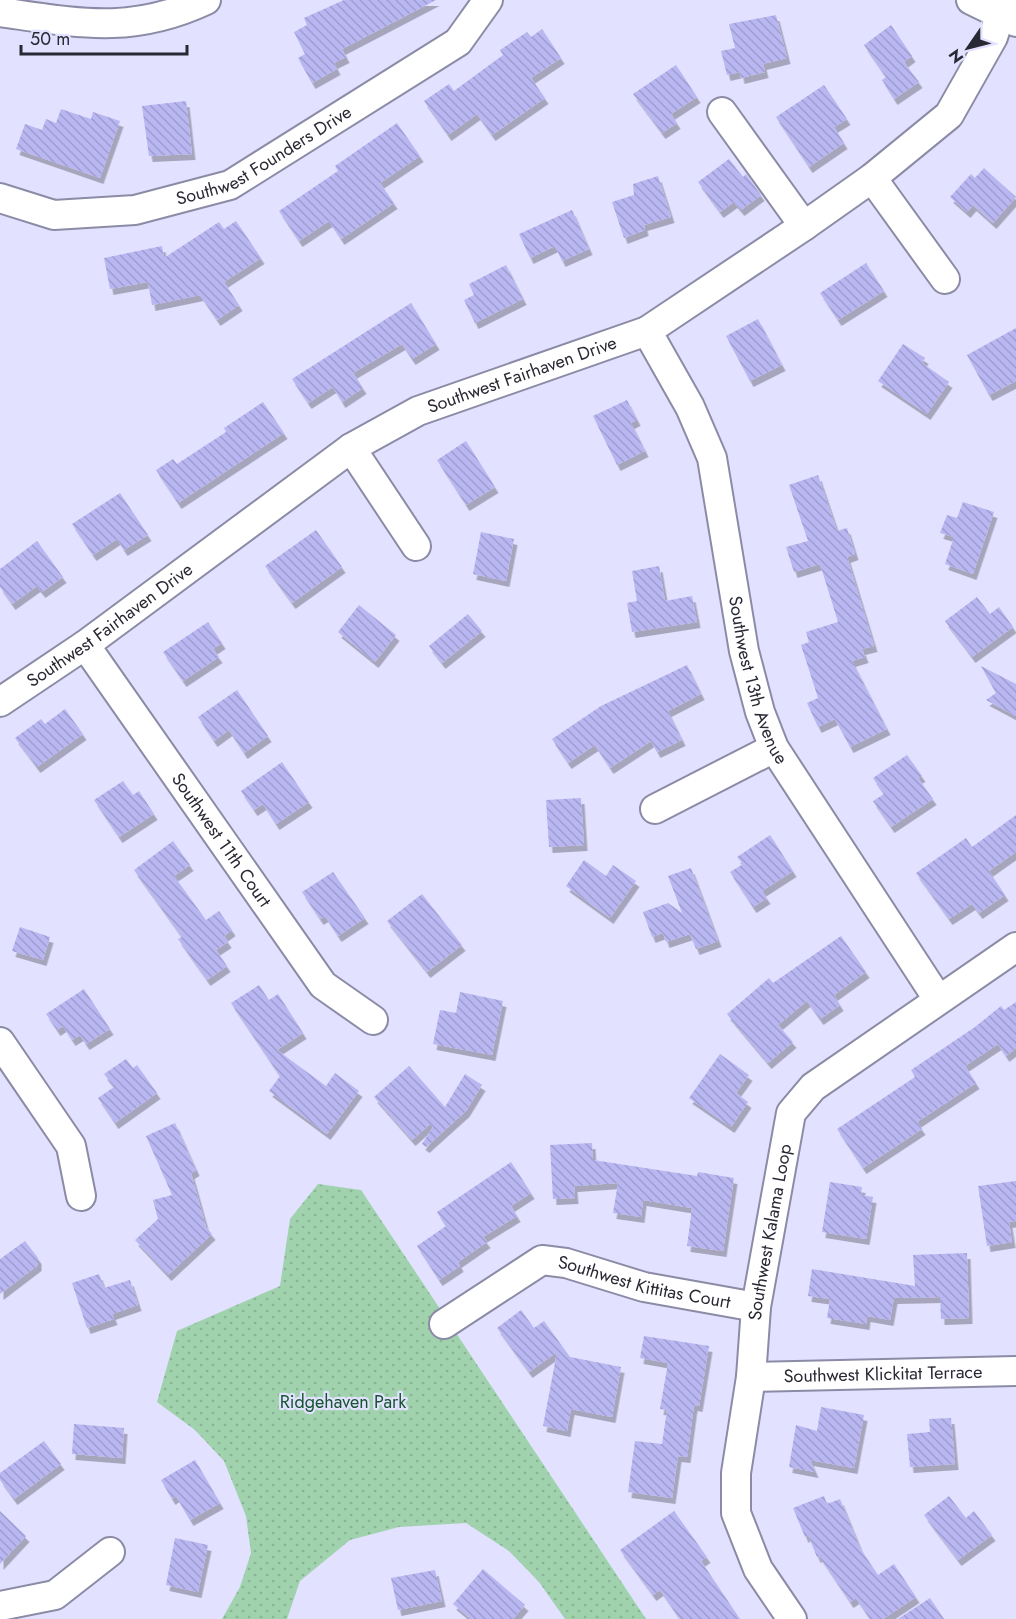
<svg xmlns="http://www.w3.org/2000/svg" width="1016" height="1619" font-family="Jost,sans-serif">
<style>
.park{fill:url(#park-dots)}
.building{fill:url(#building-back-hatch);filter:url(#shadow)}
.lines{fill:none;stroke-linecap:round;stroke-linejoin:round}
.minor-casing{stroke:#8b8ba6;stroke-width:32}
.minor{stroke:#fff;stroke-width:28}
.labels{text-anchor:middle;dominant-baseline:central;stroke-width:4.5;stroke-linejoin:round;paint-order:stroke}
.street-label{font-size:18px;fill:#292934;stroke:#e2e1ff}
.park-label{font-size:18px;fill:#15542d;stroke:#e2e1ff}
</style>
<defs>
<pattern id="park-dots" width="8" height="8" patternUnits="userSpaceOnUse" patternTransform="scale(1.5)"><rect width="8" height="8" fill="#a0d2ad"/><path d="M2 2h.1M6 6h.1" fill="none" stroke="#8ab495" stroke-width="1.8" stroke-linecap="round"/></pattern>
<pattern id="building-back-hatch" width="6" height="6" patternUnits="userSpaceOnUse" patternTransform="scale(1.5)"><rect width="6" height="6" fill="#b9b7f2"/><path d="M-1 5l2 2M0 0l6 6M5-1l2 2" fill="none" stroke="#9f9dd0"/></pattern>
<filter id="shadow"><feDropShadow dx="3.5" dy="6" stdDeviation="0" flood-color="#0004"/></filter>
</defs>
<rect width="100%" height="100%" fill="#e2e1ff"/>
<!-- park -->
<path class="park" d="M318 1184 361 1190 646 1619H565L539 1582 509 1551 466 1523 399 1527 350 1540 300 1581 287 1619H222L240 1587 251 1553 246 1516 224 1461 195 1430 157 1402 177 1331 280 1286 290 1219Z"/>
<!-- building -->
<path class="building" d="M344 0H436L342 49 346 57 334 63 337 69 312 83 298 58 305 54 294 32 307 25 304 18Z
M776 15 787 58 763 64 765 72 741 78 740 72 727 75 721 51 735 48 729 24Z
M891 25 912 56 904 62 919 82 894 99 882 80 886 77 864 45Z
M542 29 561 58 531 78 545 98 492 135 477 114 448 135 424 101 449 84 454 91 503 55 500 50 527 32 531 37Z
M676 65 697 97 671 114 677 123 662 133 633 94Z
M824 85 847 119 834 127 844 143 809 167 776 117Z
M186 101 192 154 149 156 142 106Z
M61 109 91 119 93 112 120 121 100 178 16 149 25 124 42 130 46 119 56 123Z
M397 123 420 156 380 183 394 203 341 239 329 221 299 241 279 211 338 171 335 166Z
M729 159 743 177 746 174 761 195 741 210 734 202 720 212 698 182Z
M984 168 1016 197 993 223 973 205 967 212 950 197 971 174 975 178Z
M658 176 671 217 644 225 645 230 624 238 612 202 634 195 633 184Z
M572 210 589 249 562 261 555 246 530 258 519 234Z
M236 221 261 258 224 282 239 305 217 320 200 295 152 305 148 282 110 289 104 258 162 246 164 258 219 222 224 229Z
M866 263 884 291 838 320 820 293Z
M506 265 523 299 475 323 464 300 474 295 469 284Z
M411 303 436 344 412 359 402 344 353 373 363 388 342 402 333 387 308 403 292 379Z
M758 319 782 365 750 381 726 336Z
M1016 328V381L989 395 967 355Z
M903 344 925 358 922 363 949 382 927 414 878 381Z
M627 400 637 420 631 423 645 451 617 465 593 416Z
M263 402 284 433 178 503 156 470 173 459 177 464 226 432 224 428Z
M466 441 495 487 466 505 437 460Z
M818 475 837 531 847 528 855 554 847 557 874 646 862 649 865 657 852 661 887 729 850 747 835 719 818 727 807 703 818 698 801 645 809 642 806 632 838 622 820 564 794 572 786 547 808 541 789 485Z
M120 493 148 535 124 550 117 539 93 555 72 524Z
M963 502 994 512 973 574 945 564 954 537 940 533 947 515 957 518Z
M316 530 342 567 292 603 265 566Z
M481 532 514 539 506 581 473 574Z
M37 541 63 577 42 592 37 586 12 604 0 587V569Z
M659 566 665 601 692 596 697 622 632 632 627 603 637 601 632 571Z
M977 597 990 614 999 607 1013 627 972 657 945 621Z
M359 605 396 635 375 662 338 632Z
M468 614 482 631 442 663 429 646Z
M208 622 222 643 213 649 219 657 183 681 163 652Z
M687 665 701 694 668 711 682 740 657 752 651 741 610 768 595 745 568 763 552 739 601 706Z
M981 666 1016 684V716L986 700 996 693Z
M237 690 268 736 244 753 229 730 214 741 198 717Z
M65 709 83 734 37 767 15 738 41 719 45 724Z
M907 755 922 776 918 778 933 799 891 827 873 801 884 794 873 778Z
M282 762 309 802 276 824 263 804 254 810 241 791Z
M123 781 133 795 139 791 154 814 119 837 94 800Z
M581 798 584 845 549 847 546 800Z
M1016 815V852L989 871 1005 895 979 913 972 904 949 919 916 873 966 838 972 847Z
M770 835 793 871 762 891 767 898 753 907 730 872 743 864 737 857Z
M173 841 190 865 174 876 206 920 219 911 232 930 224 936 228 942 216 950 227 966 207 980 178 939 182 937 134 870Z
M584 860 606 876 613 865 636 881 610 918 566 886Z
M691 868 718 941 696 949 690 934 666 942 663 933 652 937 643 912 668 903 682 913 668 876Z
M333 872 365 918 338 936 325 916 320 919 302 892Z
M422 894 462 945 427 972 387 921Z
M20 927 50 937 43 960 12 951Z
M841 936 866 972 834 995 840 1005 820 1019 807 1001 778 1025 793 1042 768 1063 727 1014 769 978 773 983Z
M259 985 269 1000 278 994 303 1033 277 1050 326 1086 335 1073 359 1091 327 1134 269 1091 280 1076 231 1003Z
M84 989 110 1029 86 1044 80 1035 72 1040 63 1026 57 1030 46 1014Z
M460 992 503 1001 492 1055 433 1044 440 1010 456 1013Z
M1016 1002V1048L1006 1056 998 1044 965 1066 976 1083 917 1122 922 1129 863 1168 837 1129 915 1077 911 1070 975 1027 1001 1006 1004 1010Z
M720 1054 749 1075 736 1093 748 1102 731 1127 689 1098Z
M126 1059 133 1068 137 1065 157 1093 115 1123 98 1098 114 1087 104 1074Z
M409 1066 445 1107 465 1074 482 1085 466 1111 426 1147 422 1144 433 1127 430 1124 412 1140 374 1097Z
M175 1123 196 1170 191 1173 206 1227 212 1234 168 1275 135 1240 158 1219 153 1200 172 1195 146 1136Z
M592 1143 593 1160 697 1176 698 1172 734 1178 723 1251 687 1246 692 1208 643 1200 641 1217 613 1213 618 1183 574 1186 575 1198 553 1199 550 1145Z
M511 1162 531 1193 511 1206 517 1216 483 1237 487 1242 458 1262 460 1266 439 1280 417 1246 446 1226 437 1212Z
M1016 1181V1221L1009 1222 1012 1242 987 1246 978 1186Z
M830 1182 862 1187 861 1195 873 1197 866 1239 822 1232Z
M25 1241 38 1258V1265L0 1294V1259Z
M967 1253 969 1318 941 1319 940 1297 894 1298 890 1320 867 1316 866 1324 827 1318 830 1299 808 1296 812 1269 915 1286 913 1255Z
M99 1274 104 1288 130 1280 138 1305 112 1314 114 1319 87 1328 72 1283Z
M521 1310 534 1328 544 1321 570 1357 621 1367 612 1417 571 1409 567 1431 543 1426 557 1352 529 1372 497 1328Z
M644 1336 709 1346 699 1406 694 1405 687 1457 678 1456 672 1498 628 1492 635 1441 662 1444 667 1410 660 1409 668 1363 640 1358Z
M821 1407 864 1415 854 1468 810 1460 815 1472 789 1467 796 1425 817 1431Z
M951 1418 955 1464 910 1467 907 1434 930 1432 929 1419Z
M74 1424 124 1428 122 1458 72 1454Z
M44 1441 61 1464 14 1499 0 1480V1473Z
M195 1460 220 1503 190 1520 176 1496 172 1499 161 1480Z
M824 1496 827 1504 840 1499 860 1548 878 1575 894 1564 916 1597 883 1619H870L856 1598 850 1602 819 1556 817 1557 808 1535 805 1537 793 1508Z
M949 1496 966 1518 974 1511 992 1535 958 1560 924 1515Z
M0 1511 26 1536 0 1564Z
M674 1511 707 1557 701 1561 740 1619H680L660 1590 653 1595 620 1550Z
M175 1538 208 1545 198 1592 166 1585Z
M483 1569 525 1605 513 1619H471L453 1604Z
M435 1570 442 1601 398 1610 391 1578Z
M930 1598 944 1619H898Z"/>
<g class="lines">
<!-- minor casing -->
<g class="minor-casing">
<g id="minor">
<path d="M971 0 1016 22"/>
<path d="M0 12C78 23 131 35 206 0"/>
<path d="M722 112 804 226"/>
<path d="M872 178 945 279"/>
<path id="s1" d="M0 198 54 215 135 210 230 185 458 42 488 0"/>
<path id="s2" d="M647 331 690 407 712 458 744 651 760 712 774 748 938 999"/>
<path d="M351 448 416 546"/>
<path id="s3" d="M85 645 323 985 373 1020"/>
<path id="s4" d="M0 702 85 645 351 448 418 411 647 331 804 226 872 178 949 115 993 37 1005 0"/>
<path d="M655 809 774 748"/>
<path d="M0 1042 71 1146 81 1196"/>
<path id="s5" d="M444 1324 542 1260 566 1263 644 1287 756 1307"/>
<path id="s6" d="M751 1377 1016 1371"/>
<path d="M0 1606 55 1595 110 1552"/>
<path id="s7" d="M792 1619 758 1569 736 1513V1473L751 1377 756 1307 791 1113 813 1087 1016 947"/>
</g>
</g>
<!-- minor -->
<use href="#minor" class="minor"/>
</g>
<g class="labels">
<!-- street labels -->
<g class="street-label">
<text stroke="none"><textPath href="#s1" startOffset="279">Southwest Founders Drive</textPath></text>
<text stroke="none"><textPath href="#s4" startOffset="620">Southwest Fairhaven Drive</textPath></text>
<text stroke="none"><textPath href="#s4" startOffset="134">Southwest Fairhaven Drive</textPath></text>
<text stroke="none"><textPath href="#s2" startOffset="370">Southwest 13th Avenue</textPath></text>
<text stroke="none"><textPath href="#s3" startOffset="238">Southwest 11th Court</textPath></text>
<text stroke="none"><textPath href="#s7" startOffset="404">Southwest Kalama Loop</textPath></text>
<text stroke="none"><textPath href="#s5" startOffset="222">Southwest Kittitas Court</textPath></text>
<text stroke="none"><textPath href="#s6" startOffset="132">Southwest Klickitat Terrace</textPath></text>
</g>
<!-- park labels -->
<g class="park-label">
<text x="343" y="1402">Ridgehaven Park</text>
</g>
</g>
<!-- north arrow -->
<g transform="translate(968 48) rotate(235)" stroke="#e2e1ff" stroke-width="4.5" paint-order="stroke">
<path d="M0-4.5L10 22L0 15L-10 22Z" fill="#292934"/>
<text y="-9" font-size="16" font-weight="bold" text-anchor="middle" fill="#292934">N</text>
</g>
<!-- scale -->
<path d="M21 45v9h166v-9" fill="none" stroke="#292934" stroke-width="3"/>
<text x="30" y="45" font-size="18" fill="#292934" stroke="#e2e1ff" stroke-width="4.5" paint-order="stroke">50 m</text>
</svg>
